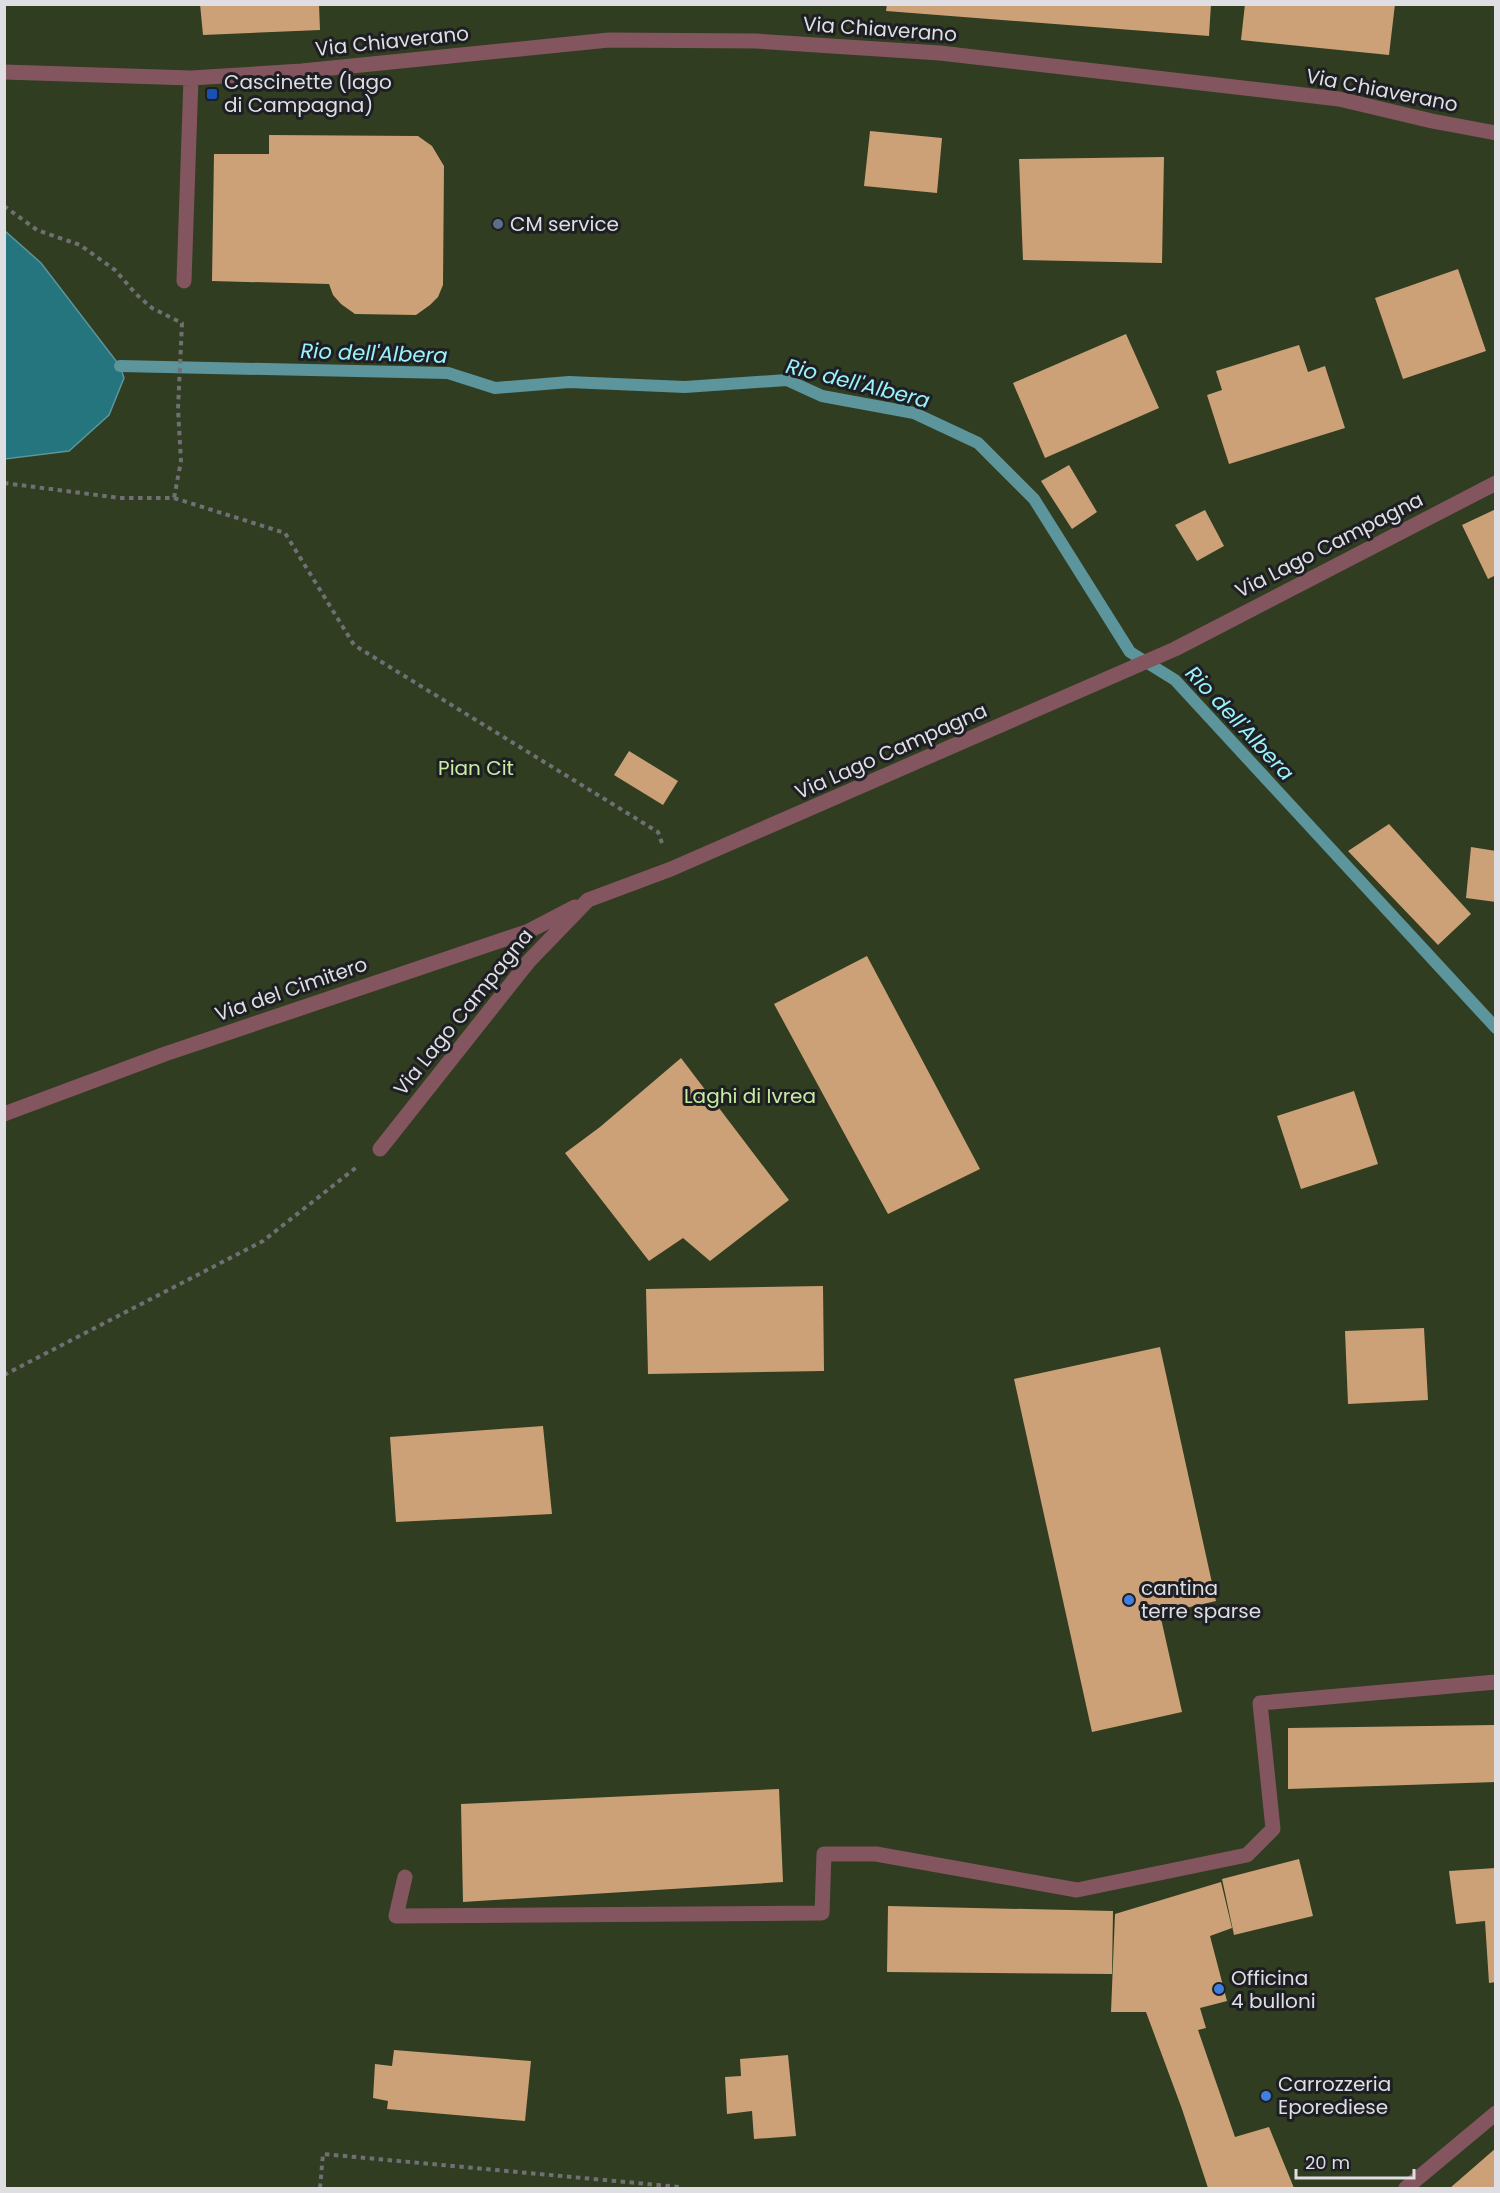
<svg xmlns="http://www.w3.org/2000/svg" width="1500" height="2193" font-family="Poppins,sans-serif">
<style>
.green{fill:#303d21}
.water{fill:#24757d;stroke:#5c959c;stroke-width:1.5}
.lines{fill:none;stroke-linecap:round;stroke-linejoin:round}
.stream{stroke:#5c959c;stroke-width:12}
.building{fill:#cca177}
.path{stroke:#6f6f74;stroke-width:4;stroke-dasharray:4.5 4.5;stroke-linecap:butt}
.minor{stroke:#83555e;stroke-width:15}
.transit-dot{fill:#1a4fb4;stroke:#1e1f24;stroke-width:2}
.service-dot{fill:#5c6f8a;stroke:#1e1f24;stroke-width:2}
.shop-dot{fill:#3f7fe0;stroke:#1e1f24;stroke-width:2}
.labels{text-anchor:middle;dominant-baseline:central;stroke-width:6;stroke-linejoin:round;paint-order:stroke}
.street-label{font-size:20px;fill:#dfdfe3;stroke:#1e1f24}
.poi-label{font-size:20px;fill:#dfdfe3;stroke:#1e1f24;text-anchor:start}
.park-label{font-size:20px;fill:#c8eca0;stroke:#1e1f24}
.water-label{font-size:21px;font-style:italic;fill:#9bf3fc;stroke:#1e1f24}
</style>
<rect width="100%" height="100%" fill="#1e1f24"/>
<!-- green -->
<path class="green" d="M5 5H1495V2188H5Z"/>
<!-- water -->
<path class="water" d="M5 231 41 263 120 366 124 378 109 415 69 451 5 459Z"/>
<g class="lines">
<!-- stream -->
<path class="stream" d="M120 366 448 373 495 388 569 382 685 387 787 380 822 396 914 413 978 443 1034 499 1130 652 1175 680 1496 1028"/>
</g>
<!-- building -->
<path class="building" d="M200 4H319L320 30 203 35Z
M887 4H1211L1209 36 886 11Z
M1245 4H1395L1389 55 1241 40Z
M870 131 942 138 937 193 864 186Z
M269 135 418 136 432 146 444 166 443 285 438 297 430 305 416 315 355 314 341 304 333 295 329 284 212 281 214 154H269Z
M1164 157 1162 263 1023 260 1019 159Z
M1458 269 1486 351 1403 379 1375 298Z
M1126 334 1159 408 1045 458 1013 383Z
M1299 345 1308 372 1325 366 1345 428 1229 464 1207 395 1222 390 1216 371Z
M1069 465 1097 512 1072 529 1041 481Z
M1496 509V575L1488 579 1462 525Z
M1205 510 1224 546 1197 561 1175 525Z
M629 751 678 781 663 805 614 775Z
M1389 824 1471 914 1438 945 1348 851Z
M1471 847 1496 851V902L1466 898Z
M867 956 980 1169 888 1214 774 1004Z
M681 1058 789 1200 710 1261 683 1238 649 1261 565 1153 600 1127Z
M1354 1091 1378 1164 1301 1189 1277 1116Z
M823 1286 824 1371 648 1374 646 1289Z
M1424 1328 1428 1400 1348 1404 1345 1331Z
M1160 1347 1216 1601 1160 1614 1182 1712 1092 1732 1014 1379Z
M543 1426 552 1514 396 1522 390 1437Z
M1496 1725V1782L1288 1789V1728Z
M779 1789 783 1882 463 1902 461 1804Z
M1299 1859 1313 1916 1234 1935 1222 1879Z
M1496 1868V1982L1489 1983 1485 1921 1456 1924 1449 1871Z
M1221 1882 1232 1928 1210 1936 1227 2001 1200 2008 1206 2028 1198 2030 1235 2137 1269 2127 1294 2188H1208L1182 2109 1146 2012H1111L1115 1914Z
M888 1906 1113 1911 1112 1974 887 1972Z
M394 2050 531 2061 525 2121 387 2109 388 2101 373 2098 375 2064 392 2066Z
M788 2055 796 2136 754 2139 752 2111 727 2114 725 2077 741 2076 740 2059Z
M1496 2148V2188H1450Z"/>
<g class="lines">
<!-- path -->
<path class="path" d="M4 206 37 230 80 245 115 270 136 294 152 308 182 323 178 409 181 461 174 498
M4 483 120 498H174L285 533 354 645 658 832 662 843
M4 1375 263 1241 358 1166
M320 2188 323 2154 680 2187"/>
<!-- minor -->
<path class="minor" d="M4 72 191 78 302 71 609 40 756 41 940 53 1339 99 1432 121 1496 133
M184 281 191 78
M4 1114 165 1054 529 931 575 907
M380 1149 529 961 588 900 671 869 1175 649 1496 483
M405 1877 396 1916 822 1913 824 1854H876L1077 1890 1247 1855 1273 1829 1260 1703 1496 1682
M1406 2188 1496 2113"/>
</g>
<!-- markers -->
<rect class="transit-dot" x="206" y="88" width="12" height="12" rx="3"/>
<circle class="service-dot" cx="498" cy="224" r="6"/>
<g class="shop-dot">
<circle cx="1129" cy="1600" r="6"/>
<circle cx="1219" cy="1989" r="6"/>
<circle cx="1266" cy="2096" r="6"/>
</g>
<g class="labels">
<!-- street labels -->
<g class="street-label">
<text transform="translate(880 29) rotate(4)">Via Chiaverano</text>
<text transform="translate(392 41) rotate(-6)">Via Chiaverano</text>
<text transform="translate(1382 90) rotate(11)">Via Chiaverano</text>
<text transform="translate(1329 545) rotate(-27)">Via Lago Campagna</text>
<text transform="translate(891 751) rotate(-24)">Via Lago Campagna</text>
<text transform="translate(291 989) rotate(-19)">Via del Cimitero</text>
<text transform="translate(463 1012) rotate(-51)">Via Lago Campagna</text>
</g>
<!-- poi labels -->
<g class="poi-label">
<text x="224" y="82">Cascinette (lago<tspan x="224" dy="23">di Campagna)</tspan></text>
<text x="510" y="224">CM service</text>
<text x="1141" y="1588">cantina<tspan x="1141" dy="23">terre sparse</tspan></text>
<text x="1231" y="1978">Officina<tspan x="1231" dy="23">4 bulloni</tspan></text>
<text x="1278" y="2084">Carrozzeria<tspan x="1278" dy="23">Eporediese</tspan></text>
</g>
<!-- park labels -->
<g class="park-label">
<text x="476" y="768">Pian Cit</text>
<text x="750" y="1096">Laghi di Ivrea</text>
</g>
<!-- water labels -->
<g class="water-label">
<text transform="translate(374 353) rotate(2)">Rio dell'Albera</text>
<text transform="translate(858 383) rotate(14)">Rio dell'Albera</text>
<text transform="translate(1240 723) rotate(47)">Rio dell'Albera</text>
</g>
</g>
<!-- border -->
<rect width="1500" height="2193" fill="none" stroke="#dfdfe3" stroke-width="12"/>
<!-- scale -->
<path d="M1296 2169v9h118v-9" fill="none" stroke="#dfdfe3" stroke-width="3"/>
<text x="1305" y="2169" font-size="18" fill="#dfdfe3" stroke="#1e1f24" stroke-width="4.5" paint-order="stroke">20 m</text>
</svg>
